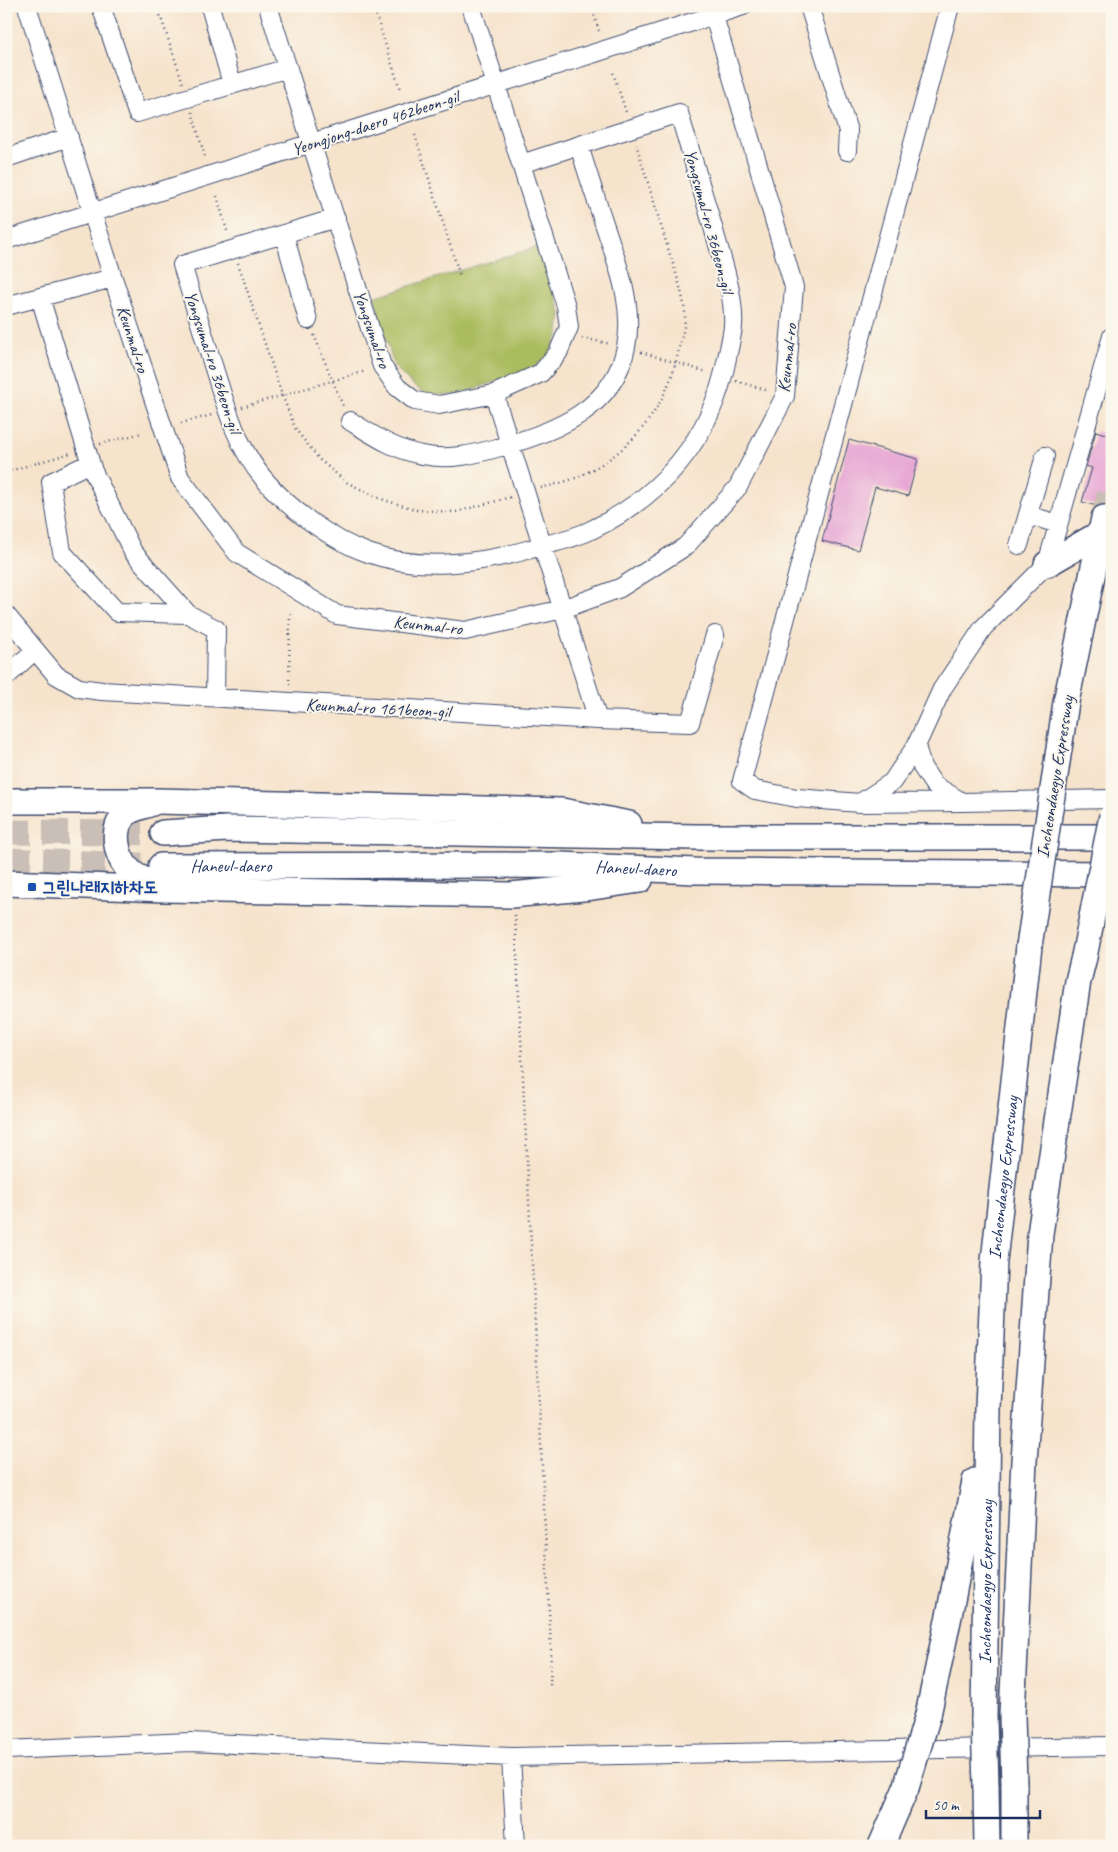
<svg xmlns="http://www.w3.org/2000/svg" width="1118" height="1852" font-family="Caveat,'Poor Story',sans-serif">
<style>
.green{fill:#abbc5f;stroke:#63765e}
.building{fill:#e7a9d4}
.lines{fill:none;stroke-linecap:round;stroke-linejoin:round}
.highway-tunnel{stroke:#cabfb6;stroke-width:25;stroke-dasharray:25 12;stroke-linecap:butt}
.minor-casing{stroke:#3c4a6e;stroke-width:20}
.highway-casing{stroke:#3c4a6e;stroke-width:28}
.path{stroke:#3c4a6e;stroke-width:2.5;stroke-dasharray:1 4;stroke-linecap:butt}
.minor{stroke:#fff;stroke-width:18}
.highway{stroke:#fff;stroke-width:25}
.highway-bridge-casing{stroke:#3c4a6e;stroke-width:28;stroke-linecap:butt}
.highway-bridge{stroke:#fff;stroke-width:25}
.transit-dot{fill:#1a4fb4;stroke:#fbf7ec;stroke-width:2}
.labels{text-anchor:middle;dominant-baseline:central;stroke-width:4;stroke-linejoin:round;paint-order:stroke}
.street-label{font-size:18px;fill:#1b2f5e;stroke:#fbf7ec}
.transit-label{font-size:18px;font-weight:bold;fill:#164399;stroke:#fbf7ec;text-anchor:start}
</style>
<rect width="100%" height="100%" fill="#fbf7ec"/>
<filter id="ink" filterUnits="userSpaceOnUse"><feTurbulence type="fractalNoise" baseFrequency=".02" numOctaves="2"/><feDisplacementMap in="SourceGraphic" scale="10" xChannelSelector="R" yChannelSelector="G"/><feConvolveMatrix kernelMatrix="1 2 1 2 8 2 1 2 1" color-interpolation-filters="sRGB"/></filter>
<filter id="wash" filterUnits="userSpaceOnUse"><feTurbulence type="fractalNoise" baseFrequency=".0096" numOctaves="4" result="noise"/><feDisplacementMap in="SourceGraphic" scale="20" xChannelSelector="R" yChannelSelector="G"/><feGaussianBlur stdDeviation="1.12" result="paint"/><feColorMatrix in="noise" values="0 0 0 0 0 0 0 0 0 0 0 0 0 0 0 0 0 1.4 0 .05"/><feComposite in="paint" operator="in"/></filter>
<g filter="url(#wash)">
<rect width="100%" height="100%" fill="#f6e3cc"/>
<!-- green -->
<path class="green" d="M540 246 561 313 559 334 548 356 530 370 456 395H427L410 383 394 366 374 297Z"/>
<g id="blocks">
<!-- building -->
<path class="building" d="M1096 431 1112 436V506L1106 504 1097 506 1082 502 1092 468 1086 466Z
M849 440 918 459 908 496 875 487 858 550 822 541Z"/>
</g>
</g>
<g filter="url(#ink)">
<use href="#blocks" fill-opacity="0" stroke="#3c4a6e" stroke-width="1"/>
<g class="lines">
<!-- highway-tunnel -->
<path class="highway-tunnel" d="M1104 518 1112 482
M6 832 163 833
M6 860 161 866"/>
<!-- minor casing -->
<g class="minor-casing">
<path id="minor" d="M27 6 113 278 180 478 237 553 337 615 465 631 563 609 620 588 686 546 738 487 785 396 794 287 711 6
M101 6 137 113 288 68
M210 6 232 84
M268 6 382 366 397 387 415 401 439 405 494 394 541 373 558 353 569 327 566 306 471 6
M809 6 848 131 847 151
M950 6 742 781 755 790 797 798 860 803 962 802
M6 158 69 137
M336 218 182 265C192 297 202 330 212 362 225 403 236 446 264 479 289 509 331 540 368 553 418 571 478 564 527 550 547 544 570 540 589 531 662 497 712 438 727 358 729 348 732 337 733 326 735 295 721 257 713 227 702 189 690 151 679 113L521 164
M284 234 308 320
M6 240 743 6
M40 297 93 471 133 552 188 614 216 629 215 698
M6 306 113 278
M1112 336 1047 564 983 628 942 689 916 746 922 767 934 785 962 802 1112 799
M494 394 598 720
M350 421C373 435 395 450 422 455 450 461 476 454 504 446 557 431 614 408 626 347 634 307 619 269 607 232 597 203 588 174 579 146
M90 463 51 482 62 552 117 612 188 614
M1028 515 1058 524
M1019 545 1045 456
M6 615 56 675 79 688 102 691 598 720 690 723 715 635
M6 677 35 650
M860 803 892 782 916 746
M6 1750 190 1742 511 1757 1112 1746
M511 1757 516 1846"/>
</g>
<!-- highway casing -->
<g class="highway-casing">
<g id="highway">
<path d="M1047 564 1101 533"/>
<path d="M1053 789 1066 702 1104 518"/>
<path d="M6 801H157L562 811 629 824"/>
<path d="M152 803C145 806 133 808 127 813 109 827 116 859 131 872 139 879 149 882 159 886"/>
<path d="M163 833 227 829 697 837H1112"/>
<path id="s1" d="M161 866 560 865 695 871 1112 874"/>
<path d="M6 883 164 889 511 895 593 887 640 880"/>
<path d="M928 1715 949 1616 975 1481"/>
<path d="M1012 1715 1024 1461 1040 1234 1078 981 1084 957"/>
<path id="s2" d="M984 1721 988 1408 994 1261 1029 946"/>
<path d="M986 1786 987 1846"/>
<path d="M881 1846 906 1788"/>
<path d="M1014 1846V1785"/>
</g>
</g>
<!-- path -->
<path class="path" d="M157 6 183 83
M373 6 400 89
M591 6 600 34
M613 73 627 115
M192 112 205 157
M415 135 460 276
M217 196 228 234
M238 263 282 395 296 430 320 460 346 482 381 499 417 510 456 512 511 497
M314 335 343 406
M582 338 611 344
M641 352 707 372
M736 381 769 391
M242 407 366 371
M181 423 212 415
M100 444 142 433
M6 472 71 453
M541 488C555 484 571 481 584 474 633 450 667 406 678 353 681 340 686 324 685 312 682 288 673 265 666 242 656 209 646 176 636 144
M289 685 290 612
M515 915 551 1650 550 1688"/>
<!-- minor -->
<use href="#minor" class="minor"/>
<!-- highway -->
<use href="#highway" class="highway"/>
<!-- highway-bridge casing -->
<g class="highway-bridge-casing">
<path id="highway-bridge" d="M1029 946 1053 789
M1084 957 1112 816
M1012 1715 1014 1785
M984 1721 986 1786
M906 1788 928 1715"/>
</g>
<!-- highway-bridge -->
<use href="#highway-bridge" class="highway-bridge"/>
</g>
</g>
<!-- markers -->
<rect class="transit-dot" x="27" y="882" width="10" height="10" rx="2.5"/>
<g class="labels">
<!-- street labels -->
<g class="street-label">
<text transform="translate(375 123) rotate(-18)">Yeongjong-daero 462beon-gil</text>
<text transform="translate(709 221) rotate(75)">Yongsumal-ro 36beon-gil</text>
<text transform="translate(372 329) rotate(71)">Yongsumal-ro</text>
<text transform="translate(133 339) rotate(72)">Keunmal-ro</text>
<text transform="translate(787 358) rotate(-84)">Keunmal-ro</text>
<text transform="translate(213 362) rotate(72)">Yongsumal-ro 36beon-gil</text>
<text transform="translate(428 625) rotate(6)">Keunmal-ro</text>
<text transform="translate(378 708) rotate(3)">Keunmal-ro 161beon-gil</text>
<text transform="translate(1055 777) rotate(-81)">Incheondaegyo Expressway</text>
<text stroke="none"><textPath href="#s1" startOffset="70">Haneul-daero</textPath></text>
<text stroke="none"><textPath href="#s1" startOffset="475">Haneul-daero</textPath></text>
<text stroke="none"><textPath href="#s2" startOffset="544">Incheondaegyo Expressway</textPath></text>
<text stroke="none"><textPath href="#s2" startOffset="139">Incheondaegyo Expressway</textPath></text>
</g>
<!-- transit labels -->
<g class="transit-label">
<text x="42" y="887">그린나래지하차도</text>
</g>
</g>
<!-- margin -->
<rect width="1118" height="1852" fill="none" stroke="#fbf7ec" stroke-width="25"/>
<!-- scale -->
<path d="M926 1810v8h114v-8" fill="none" stroke="#1b2f5e" stroke-width="2.5"/>
<text x="933" y="1810" font-size="15" fill="#1b2f5e" stroke="#fbf7ec" stroke-width="4" paint-order="stroke">50 m</text>
</svg>
